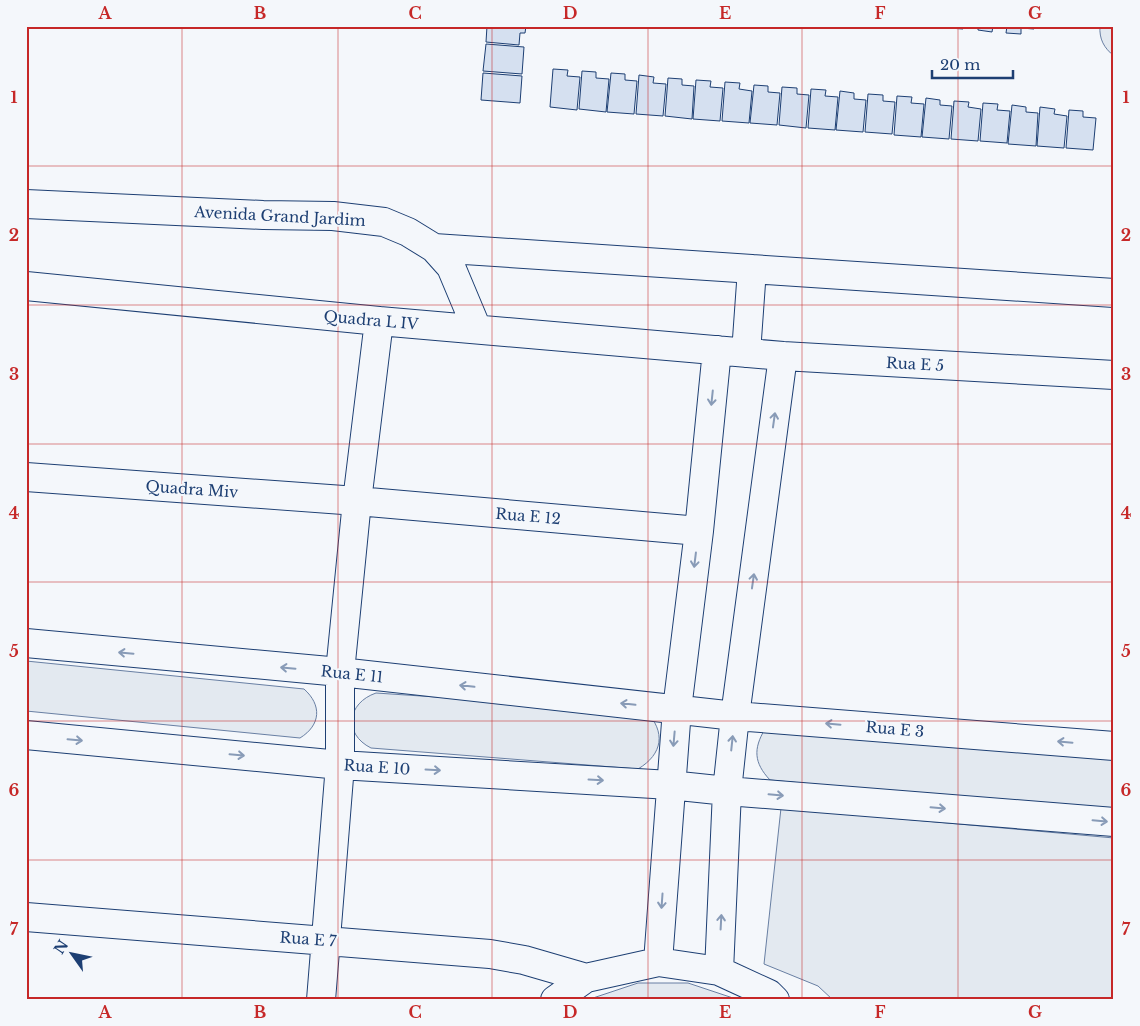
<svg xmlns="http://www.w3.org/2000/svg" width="1140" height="1026" font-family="'Libre Baskerville',serif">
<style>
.green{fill:#e3e9f0;stroke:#687fa3}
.building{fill:#d5e0f0;stroke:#1d3f73}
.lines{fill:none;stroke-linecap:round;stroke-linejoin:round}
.minor-casing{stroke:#1d3f73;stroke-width:30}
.minor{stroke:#f4f7fb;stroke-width:28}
.oneway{stroke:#889bb7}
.grid{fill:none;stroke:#c62828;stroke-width:1;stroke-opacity:0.55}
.labels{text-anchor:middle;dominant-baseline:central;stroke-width:4;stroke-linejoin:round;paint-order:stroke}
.street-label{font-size:15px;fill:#1d3f73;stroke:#f4f7fb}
.neatline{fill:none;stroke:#c62828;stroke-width:2}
.grid-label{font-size:16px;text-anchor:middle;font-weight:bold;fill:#c62828}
</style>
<rect width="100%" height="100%" fill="#f4f7fb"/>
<!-- green -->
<path class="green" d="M1100 26H1114V56C1104 48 1099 39 1100 26Z
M26 661 304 689C322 705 321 725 300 738L26 711Z
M376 693 646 711C666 732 663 754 638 769L371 748C343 734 347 703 376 693Z
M765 729 1114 754V813L770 780C754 763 753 749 765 729Z
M781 808 1114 838V1000H833L818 986 764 964Z
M638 983H688L739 1000H587Z"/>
<!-- building -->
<path class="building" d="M487 26H526L525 33H520L519 45 486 42Z
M949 26H964L963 29 949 28Z
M978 26H993L992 32 978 30Z
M1007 26H1034V29L1021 28V34L1006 33Z
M486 44 524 47 522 74 483 71Z
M553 69 568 70 567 76 580 77 577 110 550 107Z
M582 71 596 72V78L609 79 606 112 579 109Z
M483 73 522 76 520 103 481 100Z
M611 73 625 74V80L637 81 634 114 607 112Z
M639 75 654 77 653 83 666 84 663 116 636 114Z
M668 78 682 79V85L694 86 692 119 665 116Z
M696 80 711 81 710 87 723 88 720 121 693 119Z
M725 82 740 83 739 89 752 91 749 123 722 121Z
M754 85 768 86V92L780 93 777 125 750 123Z
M782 87 797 88V94L809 95 806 128 779 125Z
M811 89 826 90 825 96 838 97 835 130 808 128Z
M840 91 854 93V99L866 100 863 132 836 130Z
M868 94 883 95V101L895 102 892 134 865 132Z
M897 96 912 97 911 103 924 104 921 137 894 135Z
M926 98 940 100V105L952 106 949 139 922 137Z
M954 101 969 102 968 107 981 109 978 141 951 139Z
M983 103 998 104 997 110 1010 111 1007 143 980 141Z
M1012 105 1026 107V112L1038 113 1036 146 1008 144Z
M1040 107 1055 109 1054 114 1067 116 1064 148 1037 146Z
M1069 110 1083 111V117L1096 118 1093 150 1066 148Z"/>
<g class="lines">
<!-- minor casing -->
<g class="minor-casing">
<path id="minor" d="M26 204 263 215 333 216 384 222 408 232 434 248 451 267 477 329
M434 248 1114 293
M26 286 379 321 783 356 1114 375
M746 353 752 269
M26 477 357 501 699 531
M26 643 340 672 735 716 1114 746
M26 735 340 765 670 785 727 791 1114 822
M26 917 490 954 524 960 586 978
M658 962 677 709 699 531 717 350
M719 971 727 791 735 716 783 356
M321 1000 340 765V672L357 501 379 321
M555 1000 586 978 658 962 719 971 769 994 775 1000"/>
</g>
<!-- minor -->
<use href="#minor" class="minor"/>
</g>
<!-- one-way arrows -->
<defs><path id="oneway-shaft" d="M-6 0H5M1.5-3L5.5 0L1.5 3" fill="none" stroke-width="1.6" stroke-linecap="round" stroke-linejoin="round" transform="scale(1.25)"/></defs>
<g class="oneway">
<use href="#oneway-shaft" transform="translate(712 398) rotate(96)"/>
<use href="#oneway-shaft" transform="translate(774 420) rotate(-82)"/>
<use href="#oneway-shaft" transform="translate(695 560) rotate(97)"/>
<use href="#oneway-shaft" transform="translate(753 581) rotate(-82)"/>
<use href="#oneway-shaft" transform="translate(126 653) rotate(-175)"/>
<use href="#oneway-shaft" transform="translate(288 668) rotate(-175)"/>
<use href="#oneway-shaft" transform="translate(467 686) rotate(-174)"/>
<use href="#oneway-shaft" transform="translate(628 704) rotate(-174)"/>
<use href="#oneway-shaft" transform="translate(833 724) rotate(-175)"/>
<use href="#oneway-shaft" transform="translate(674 739) rotate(95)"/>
<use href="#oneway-shaft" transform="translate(75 740) rotate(5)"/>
<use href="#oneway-shaft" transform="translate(1065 742) rotate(-175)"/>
<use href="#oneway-shaft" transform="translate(732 743) rotate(-84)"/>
<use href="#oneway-shaft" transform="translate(237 755) rotate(5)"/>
<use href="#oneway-shaft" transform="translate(433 770) rotate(3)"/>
<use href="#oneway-shaft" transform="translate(596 780) rotate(3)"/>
<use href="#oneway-shaft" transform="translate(776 795) rotate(5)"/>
<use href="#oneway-shaft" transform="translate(938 808) rotate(5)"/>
<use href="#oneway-shaft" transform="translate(1100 821) rotate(5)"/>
<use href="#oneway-shaft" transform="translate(662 901) rotate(94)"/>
<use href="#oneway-shaft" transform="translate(721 922) rotate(-87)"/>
</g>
<!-- grid -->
<path class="grid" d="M182 26V1000M338 26V1000M492 26V1000M648 26V1000M802 26V1000M958 26V1000M26 166H1114M26 305H1114M26 444H1114M26 582H1114M26 721H1114M26 860H1114"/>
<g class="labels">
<!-- street labels -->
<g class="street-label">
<text transform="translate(280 216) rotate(3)">Avenida Grand Jardim</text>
<text transform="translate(371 320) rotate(5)">Quadra L IV</text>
<text transform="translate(915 364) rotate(3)">Rua E 5</text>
<text transform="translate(192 489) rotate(4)">Quadra Miv</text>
<text transform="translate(528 516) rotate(5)">Rua E 12</text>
<text transform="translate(352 674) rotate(6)">Rua E 11</text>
<text transform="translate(895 729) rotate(5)">Rua E 3</text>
<text transform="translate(377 767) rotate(4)">Rua E 10</text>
<text transform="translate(308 939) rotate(4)">Rua E 7</text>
</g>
</g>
<!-- border -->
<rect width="1140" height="1026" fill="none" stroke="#f4f7fb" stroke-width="55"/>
<!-- north arrow -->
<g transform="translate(72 954) rotate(303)" stroke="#f4f7fb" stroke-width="4" paint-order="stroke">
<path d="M0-4L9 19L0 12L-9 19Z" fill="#1d3f73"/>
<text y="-8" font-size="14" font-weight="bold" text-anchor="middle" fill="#1d3f73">N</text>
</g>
<!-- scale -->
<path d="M932 70v8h81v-8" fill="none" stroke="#1d3f73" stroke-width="2.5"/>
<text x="940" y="70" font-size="15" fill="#1d3f73" stroke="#f4f7fb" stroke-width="4" paint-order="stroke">20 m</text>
<rect x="28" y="28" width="1084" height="970" class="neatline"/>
<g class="grid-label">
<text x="105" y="19">A</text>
<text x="260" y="19">B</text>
<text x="415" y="19">C</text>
<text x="570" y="19">D</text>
<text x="725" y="19">E</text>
<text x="880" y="19">F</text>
<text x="1035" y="19">G</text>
<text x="14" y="103">1</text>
<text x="1126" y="103">1</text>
<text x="14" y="241">2</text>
<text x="1126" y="241">2</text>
<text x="14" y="380">3</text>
<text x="1126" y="380">3</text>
<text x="14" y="519">4</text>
<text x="1126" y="519">4</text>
<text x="14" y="657">5</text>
<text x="1126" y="657">5</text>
<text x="14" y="796">6</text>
<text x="1126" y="796">6</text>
<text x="14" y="935">7</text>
<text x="1126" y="935">7</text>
<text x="105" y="1018">A</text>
<text x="260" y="1018">B</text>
<text x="415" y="1018">C</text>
<text x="570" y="1018">D</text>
<text x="725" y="1018">E</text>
<text x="880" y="1018">F</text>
<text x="1035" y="1018">G</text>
</g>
</svg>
